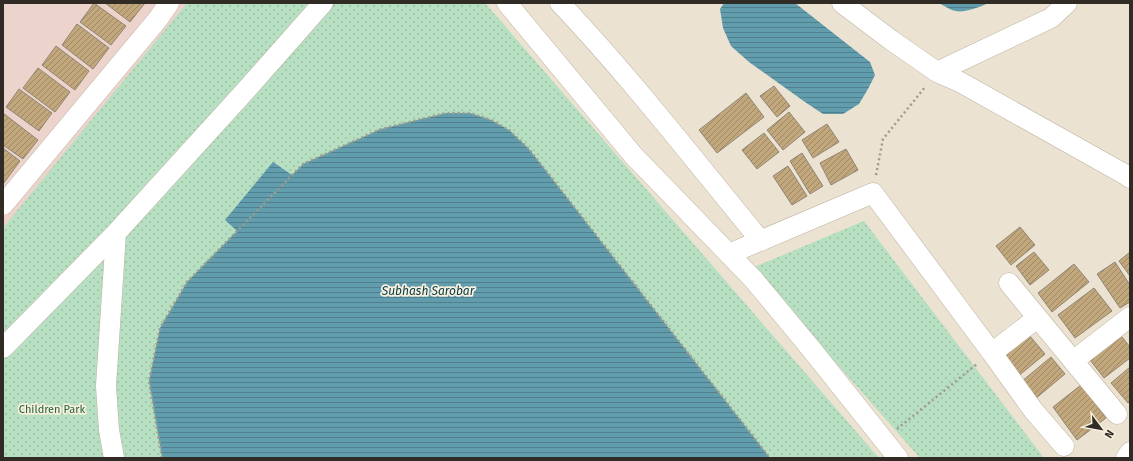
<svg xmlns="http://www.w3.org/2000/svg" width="1133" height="461" font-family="'Fira Sans',sans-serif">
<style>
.medical{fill:#ecd3cc}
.green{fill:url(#green-dots)}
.water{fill:url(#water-rules)}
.building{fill:url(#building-hatch);stroke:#8f8676}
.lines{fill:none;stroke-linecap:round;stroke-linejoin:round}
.minor-casing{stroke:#bdb3a2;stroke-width:21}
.path{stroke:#a29a8d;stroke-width:2.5;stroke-dasharray:2 3;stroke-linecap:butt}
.minor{stroke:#fff;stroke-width:20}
.labels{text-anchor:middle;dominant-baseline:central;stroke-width:3.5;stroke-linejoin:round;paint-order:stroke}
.park-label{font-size:11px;fill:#21643a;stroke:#f9efde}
.water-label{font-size:12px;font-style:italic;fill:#003945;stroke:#f9efde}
</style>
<defs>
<pattern id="green-dots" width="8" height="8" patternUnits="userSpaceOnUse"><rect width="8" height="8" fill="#b7dfc1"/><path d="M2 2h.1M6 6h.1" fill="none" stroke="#9ec0a6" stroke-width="1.8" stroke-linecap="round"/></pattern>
<pattern id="water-rules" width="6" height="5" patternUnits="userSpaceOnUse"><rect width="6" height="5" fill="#619dad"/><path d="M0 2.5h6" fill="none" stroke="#50808d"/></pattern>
<pattern id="building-hatch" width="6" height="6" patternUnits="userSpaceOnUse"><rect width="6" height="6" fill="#c1a77b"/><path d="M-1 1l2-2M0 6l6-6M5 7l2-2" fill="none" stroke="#9d8865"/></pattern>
</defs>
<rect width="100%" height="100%" fill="#ece2d1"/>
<!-- medical -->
<path class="medical" d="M3 3H302L3 324Z"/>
<!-- green -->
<path class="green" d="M187 3H485L879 458H3V228Z
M864 221 1044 458H920L752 268Z"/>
<!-- water -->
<path class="water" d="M724 3H795L870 62 875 75 868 89 859 104 843 114H823L805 102 749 62 731 46 723 28 720 9Z
M939 3H988C983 6 978 7 973 9 956 14 953 11 939 3Z
M446 113H470L491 120 509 130 529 149 770 458H162L149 381 160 328 187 282 237 231 225 220 273 162 292 175 303 164 381 129Z"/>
<!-- building -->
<path class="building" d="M94 3 126 26 111 45 80 22Z
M105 3H145L130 22Z
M77 24 109 48 93 69 62 45Z
M56 46 89 71 75 90 42 65Z
M38 68 70 92 55 112 23 88Z
M774 86 790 106 777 117 760 96Z
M19 89 52 113 39 131 6 107Z
M746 93 764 117 717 153 699 130Z
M789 112 805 132 783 150 767 130Z
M3 113 38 140 23 159 3 145Z
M827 124 839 142 813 158 802 140Z
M764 133 779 152 757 169 742 150Z
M3 148 20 161 3 184Z
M846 149 858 170 831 185 820 163Z
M802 153 823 186 810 194 790 161Z
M788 166 807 196 792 205 773 176Z
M1020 227 1035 245 1011 265 996 246Z
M1034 252 1049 270 1030 285 1016 266Z
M1130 252V276L1119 261Z
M1115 262 1130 285V302L1120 308 1097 274Z
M1074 264 1089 282 1052 312 1038 293Z
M1094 288 1112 311 1075 338 1058 315Z
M1118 332 1130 347V358L1104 378 1087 356Z
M1029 335 1045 354 1016 378 1001 358Z
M1051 357 1065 374 1035 399 1021 382Z
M1130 367V402L1128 403 1111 383Z
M1081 385 1106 418 1077 440 1053 407Z"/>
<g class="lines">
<!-- minor casing -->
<g class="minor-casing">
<path id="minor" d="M507 3 633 155 754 280 812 350 898 458
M560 3C631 78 695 161 761 241
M842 3 891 40 937 72 960 82 1126 175 1130 178
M937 72 1051 18 1067 3
M3 205 158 19 169 3
M729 254 873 193 992 353 1037 318
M1009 283 1117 414
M3 348 116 233 247 89 323 3
M992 353 1033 410 1064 446
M1073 361 1130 317
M114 458 109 430 106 386 116 233
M1126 458 1130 452"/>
</g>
<!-- path -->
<path class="path" d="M876 175 883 139 926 86
M897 429 977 364
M162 458 149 381 160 328 187 282 303 164 381 129 446 113H470L491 120 509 130 529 149 770 458"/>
<!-- minor -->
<use href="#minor" class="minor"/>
</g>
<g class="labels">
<!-- park labels -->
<g class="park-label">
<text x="52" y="409">Children Park</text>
</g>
<!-- water labels -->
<g class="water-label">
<text x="428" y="291">Subhash Sarobar</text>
</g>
</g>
<!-- border -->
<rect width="1133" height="461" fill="none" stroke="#302c25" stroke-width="8"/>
<!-- north arrow -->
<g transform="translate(1101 429) rotate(122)" stroke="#f9efde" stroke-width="3" paint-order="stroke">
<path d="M0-3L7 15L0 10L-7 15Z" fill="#302c25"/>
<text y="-6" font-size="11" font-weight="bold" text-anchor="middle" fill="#302c25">N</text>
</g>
</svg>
